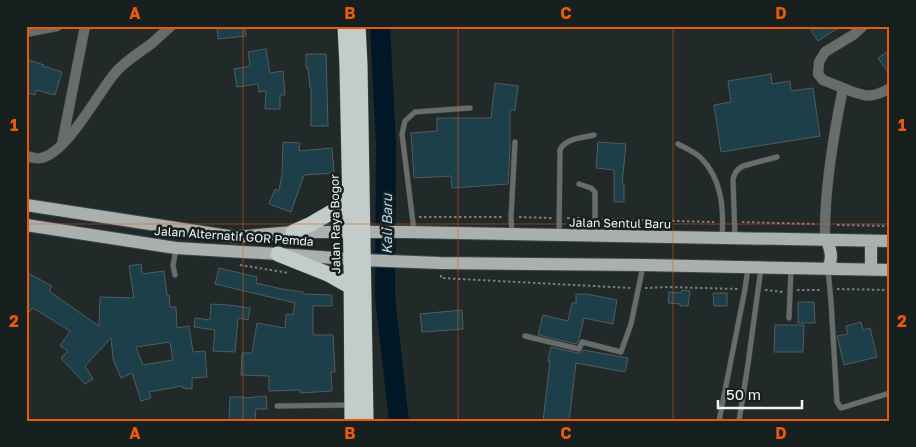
<svg xmlns="http://www.w3.org/2000/svg" width="916" height="447" font-family="'Golos Text',sans-serif">
<style>
.lines{fill:none;stroke-linecap:round;stroke-linejoin:round}
.river{stroke:#001726;stroke-width:20}
.building{fill:#1c3f49;stroke:#535c5e;fill-rule:evenodd}
.lane-casing{stroke:#3e4646;stroke-width:6}
.street-casing{stroke:#3e4646;stroke-width:11}
.primary-casing{stroke:#3e4646;stroke-width:14}
.highway-casing{stroke:#3e4646;stroke-width:16}
.path{stroke:#787f7f;stroke-width:2;stroke-dasharray:2.5 2.5;stroke-linecap:butt}
.lane{stroke:#686c6a;stroke-width:5}
.street{stroke:#686c6a;stroke-width:10}
.primary{stroke:#a9b0ae;stroke-width:12}
.highway{stroke:#c2ccc9;stroke-width:15}
.grid{fill:none;stroke:#e8590c;stroke-width:1;stroke-opacity:0.55}
.labels{text-anchor:middle;dominant-baseline:central;stroke-width:5;stroke-linejoin:round;paint-order:stroke}
.street-label{font-size:12px;fill:#f1f6f6;stroke:#171f1f}
.water-label{font-size:14px;font-style:italic;fill:#b0d7f2;stroke:#171f1f}
.neatline{fill:none;stroke:#e8590c;stroke-width:2}
.grid-label{font-size:16px;text-anchor:middle;font-weight:bold;fill:#e8590c}
</style>
<rect width="100%" height="100%" fill="#212929"/>
<g class="lines">
<!-- river -->
<path class="river" d="M380 26 386 144 385 297 399 421"/>
</g>
<!-- building -->
<path class="building" d="M217 26H245L246 36 218 39Z
M818 26H841L818 41 811 31Z
M266 49 270 73 283 71 285 95H280V109H265L266 91 259 92 258 84 237 87 234 69 250 66 248 52Z
M890 50V75L878 58Z
M306 54H326L328 126H311V88H310L308 68H306Z
M26 59 44 65 43 66 62 72 55 95 36 90 35 95 26 93Z
M771 74 772 84 790 81 791 91 813 88 820 136 721 152 714 105 731 102 728 81Z
M495 83 518 86 515 110H510V150L508 184 452 188 451 176 414 178 411 133 437 131V118H491Z
M283 142 300 143 299 151 332 148 334 173 304 175 291 212 269 204 275 189 279 191 282 174Z
M598 142 626 144 622 184H624V202H614V170L596 168Z
M141 264 142 274 164 271 167 295H169L170 307H176L177 328 189 326 193 352 205 351 207 377 192 378V389L182 388V386L149 392 151 398 141 401 132 373 121 378 113 359 111 338 85 366 93 379 85 384 61 358 68 351 60 346 70 331 33 308 26 315V272L52 286 49 291 99 326 100 297 134 298 129 266ZM170 342 173 360 143 365 136 347Z
M219 268 257 277 256 283 282 289 303 292V294L332 295V306H313V335H333L335 372H331L332 391 300 393V390L269 391V376L241 375 242 353H252L257 323 285 328 286 314 293 315 295 303 215 284Z
M682 290 690 291 688 306H680V304L668 303 669 292 681 293Z
M713 293H727V306H714Z
M576 294H587L617 300 613 324 584 318 579 339 576 344 538 335 543 315 568 321 572 303H576Z
M798 302H814L815 323H798Z
M211 304 229 305 250 308 248 320 238 318 235 352 213 351 215 330 194 327 195 318 210 320Z
M462 310 463 329 422 332 420 314Z
M861 322 863 330 870 328 877 357 844 365 837 336 848 334 846 326Z
M775 325H804L803 352H774Z
M551 347 578 353H581L583 350 628 358 625 372 576 363 569 421H543L550 361H548Z
M266 396 267 409H256V411H255L256 421H229L230 397H245V398Z"/>
<g class="lines">
<!-- lane casing -->
<g class="lane-casing">
<path id="lane" d="M678 144C685 148 695 152 701 158 722 179 724 209 722 238
M579 184 591 188 595 192V235
M414 231 402 134 405 121 415 112 470 108
M512 234 511 217 515 142
M559 235 560 150C565 138 583 138 594 135
M735 238 733 180C734 173 737 169 743 166L777 157
M828 269 831 301 837 402 841 408 890 393
M175 275 173 266 176 248
M789 318 791 269
M525 336 579 349 582 342 621 352 631 324 643 266
M277 406 350 405
M719 421 745 289 748 268
M739 421 748 364 761 268"/>
</g>
<!-- street casing -->
<g class="street-casing">
<path id="street" d="M26 32 57 26
M843 88 823 80 818 74 819 62 825 52 853 35 863 26
M62 144 85 26
M26 156C31 157 37 159 41 158 67 153 98 93 115 73 125 61 139 53 151 44 158 38 164 32 171 26
M825 240C824 190 833 137 843 88 864 96 870 100 890 88"/>
</g>
<!-- primary casing -->
<g class="primary-casing">
<path id="primary" d="M26 205 235 237 293 232H406L890 241
M26 225 176 248 278 254 363 260 440 263 643 265 890 270
M827 240C831 252 833 257 828 269
M871 270V241"/>
</g>
<!-- highway casing -->
<g class="highway-casing">
<path id="highway" d="M345 26 347 66 351 259 352 421
M358 26 360 65 366 421
M293 232 311 224 349 202
M278 254 328 274 351 287"/>
</g>
<!-- path -->
<path class="path" d="M419 217H504
M519 217 552 218
M567 218H587
M602 219 714 222
M742 222 814 224
M837 225 890 226
M240 265 289 273
M441 275V278L631 288
M645 288 668 287 738 289
M837 289 890 290
M765 290 783 292
M797 290H822"/>
<!-- lane -->
<use href="#lane" class="lane"/>
<!-- street -->
<use href="#street" class="street"/>
<!-- primary -->
<use href="#primary" class="primary"/>
<!-- highway -->
<use href="#highway" class="highway"/>
</g>
<!-- grid -->
<path class="grid" d="M243 26V421M458 26V421M673 26V421M26 224H890"/>
<g class="labels">
<!-- street labels -->
<g class="street-label">
<text transform="translate(620 223) rotate(1)">Jalan Sentul Baru</text>
<text transform="translate(335 224) rotate(-91)">Jalan Raya Bogor</text>
<text transform="translate(234 236) rotate(4)">Jalan Alternatif GOR Pemda</text>
</g>
<!-- water labels -->
<g class="water-label">
<text transform="translate(386 224) rotate(-90)">Kali Baru</text>
</g>
</g>
<!-- border -->
<rect width="916" height="447" fill="none" stroke="#171f1f" stroke-width="55"/>
<!-- scale -->
<path d="M718 400v8h84v-8" fill="none" stroke="#f1f6f6" stroke-width="2.5"/>
<text x="726" y="400" font-size="15" fill="#f1f6f6" stroke="#171f1f" stroke-width="4" paint-order="stroke">50 m</text>
<rect x="28" y="28" width="860" height="392" class="neatline"/>
<g class="grid-label">
<text x="135" y="19">A</text>
<text x="350" y="19">B</text>
<text x="566" y="19">C</text>
<text x="781" y="19">D</text>
<text x="14" y="131">1</text>
<text x="902" y="131">1</text>
<text x="14" y="327">2</text>
<text x="902" y="327">2</text>
<text x="135" y="439">A</text>
<text x="350" y="439">B</text>
<text x="566" y="439">C</text>
<text x="781" y="439">D</text>
</g>
</svg>
